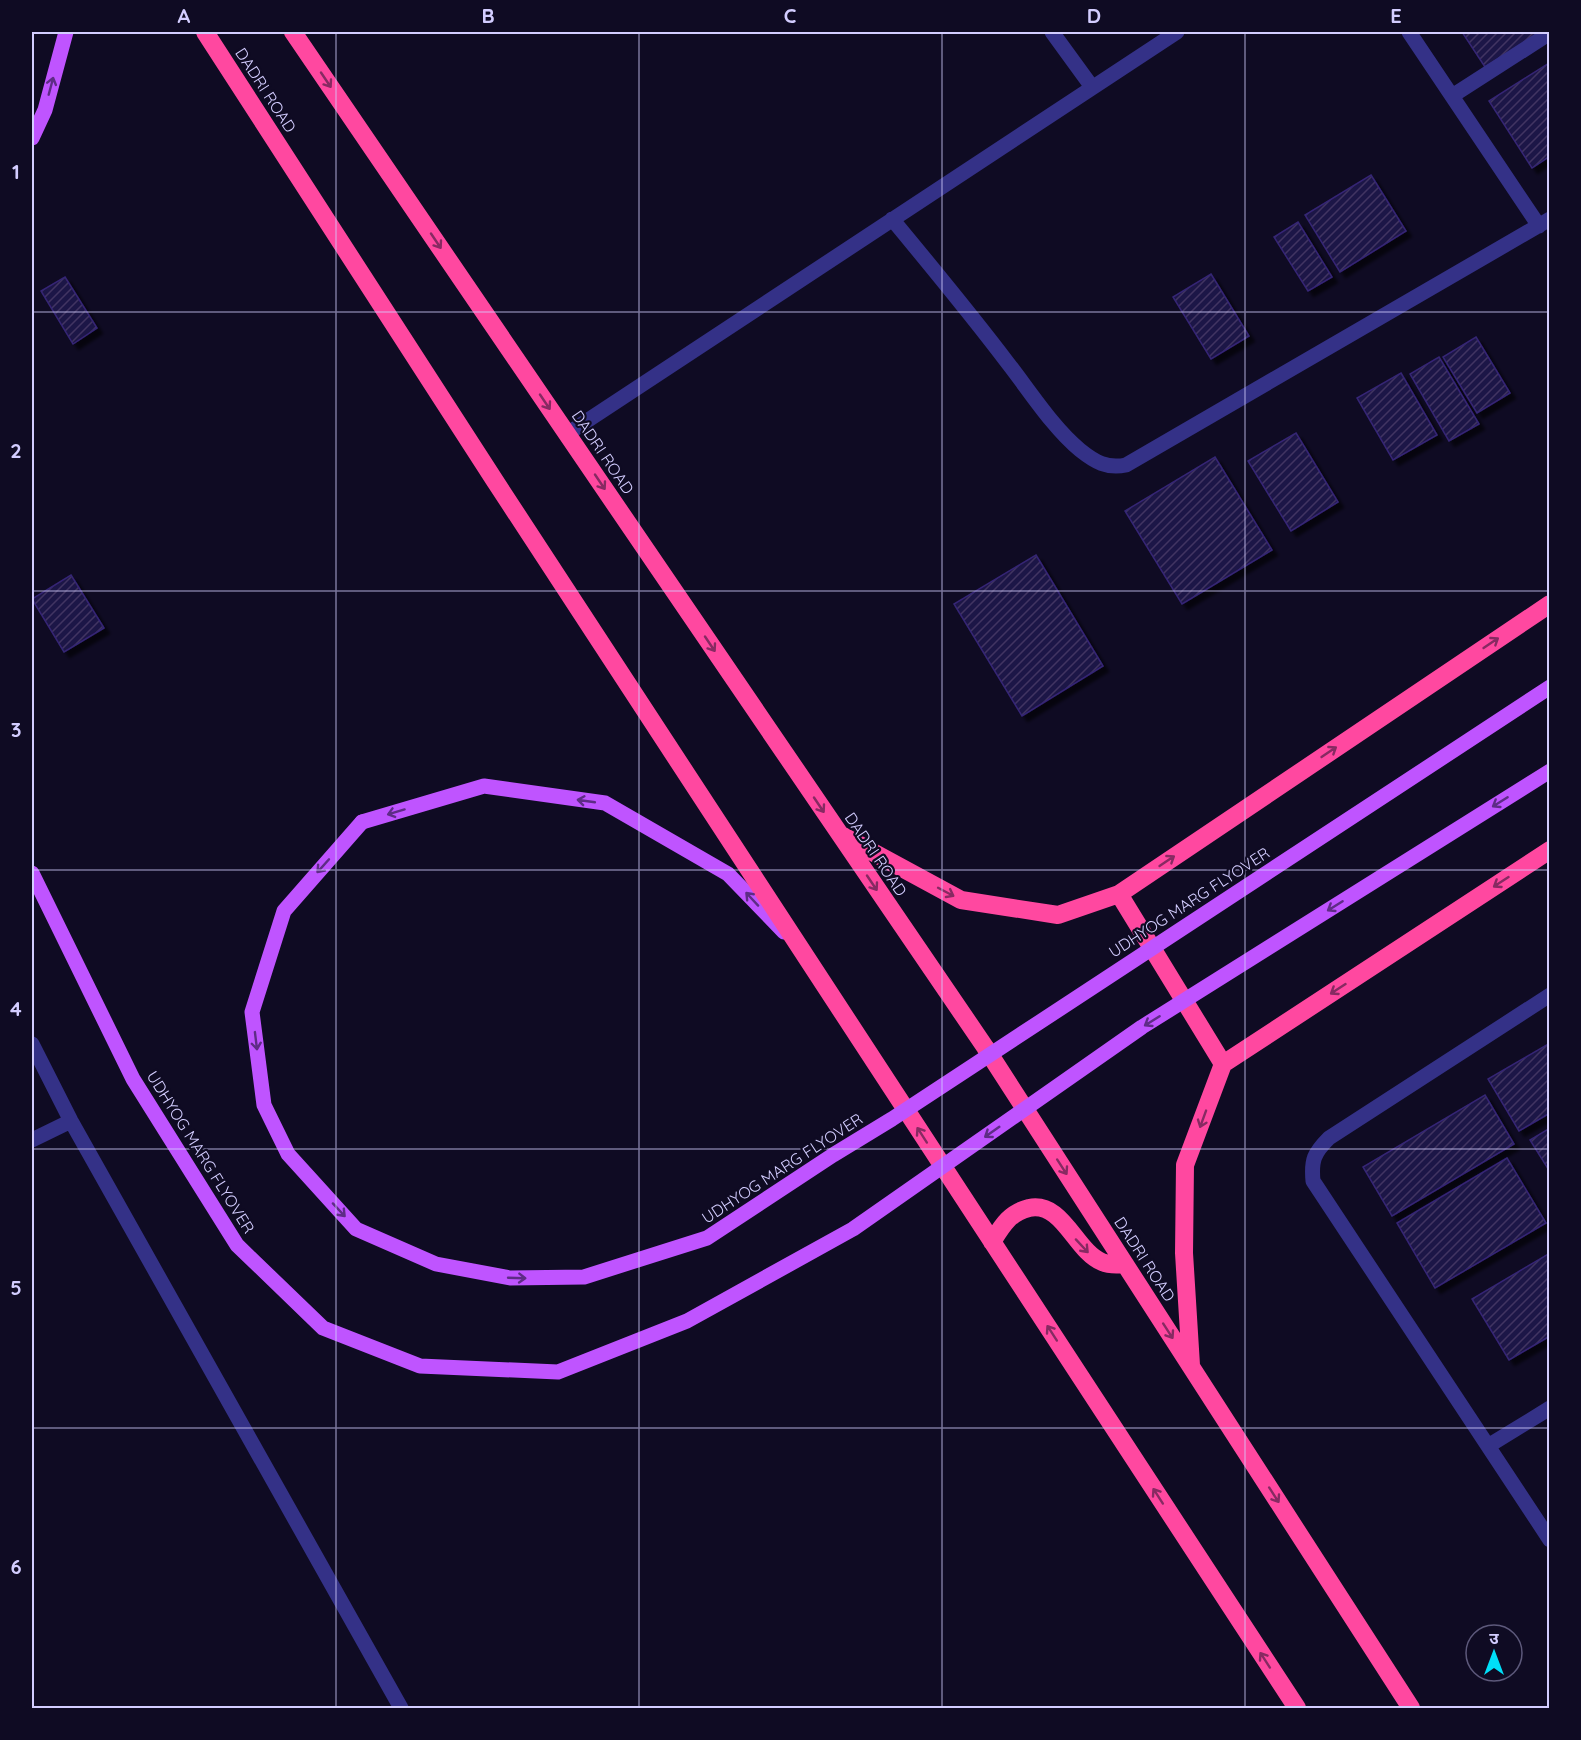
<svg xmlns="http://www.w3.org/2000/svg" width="1581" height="1740" font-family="Quicksand,'Noto Sans Devanagari',sans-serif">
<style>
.building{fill:url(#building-hatch);stroke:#352575;stroke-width:1.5;filter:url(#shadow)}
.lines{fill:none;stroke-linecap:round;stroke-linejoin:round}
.minor{stroke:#343187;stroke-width:15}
.major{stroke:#bf54ff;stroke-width:15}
.highway{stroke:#ff48a0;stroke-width:18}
.major-bridge{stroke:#bf54ff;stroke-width:15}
.oneway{stroke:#872a62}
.oneway2{stroke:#5e2c86}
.grid{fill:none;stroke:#d3cdff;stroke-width:1.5;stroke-opacity:0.55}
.labels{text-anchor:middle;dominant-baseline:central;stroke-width:4.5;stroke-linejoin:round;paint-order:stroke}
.street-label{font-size:16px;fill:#d3cdff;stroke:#0f0b23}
.neatline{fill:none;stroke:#d3cdff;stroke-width:2}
.grid-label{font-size:20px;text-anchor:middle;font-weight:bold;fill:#d3cdff}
</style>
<defs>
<pattern id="building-hatch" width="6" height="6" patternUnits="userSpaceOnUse" patternTransform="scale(1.5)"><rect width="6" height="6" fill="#1f1546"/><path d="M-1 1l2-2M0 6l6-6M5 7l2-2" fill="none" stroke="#3f3662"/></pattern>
<filter id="shadow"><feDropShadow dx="5.5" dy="5.5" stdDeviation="1.5" flood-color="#0009"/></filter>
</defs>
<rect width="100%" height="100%" fill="#0f0b23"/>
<!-- building -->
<path class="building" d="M1462 32H1541L1485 67Z
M1549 63 1550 156 1532 168 1489 101Z
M1371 175 1406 231 1340 272 1305 215Z
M1298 222 1332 277 1308 291 1274 237Z
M1211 274 1249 336 1211 359 1173 297Z
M65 277 97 328 73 344 41 291Z
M1476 337 1510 393 1477 413 1443 357Z
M1439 357 1479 424 1449 441 1410 374Z
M1401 373 1437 435 1393 460 1357 398Z
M1296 433 1338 502 1291 531 1248 461Z
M1215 457 1272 550 1182 604 1125 511Z
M1036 555 1103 666 1022 716 954 604Z
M71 575 104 628 64 652 32 599Z
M1550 1043V1113L1519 1131 1488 1079Z
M1485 1095 1514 1144 1392 1216 1363 1167Z
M1550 1128V1172L1530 1140Z
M1507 1158 1546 1223 1435 1288 1397 1223Z
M1550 1253V1336L1509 1360 1472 1299Z"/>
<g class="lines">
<!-- minor -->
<path class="minor" d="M1052 32 1092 87
M1409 32 1539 226
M1452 96 1550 33
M892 219C931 266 970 313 1007 362 1029 390 1053 428 1080 450 1095 462 1107 469 1126 465L1550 219
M567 434 1177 32
M1550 995 1329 1138C1314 1153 1311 1160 1313 1181L1550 1540
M32 1044 71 1121 401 1708
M32 1140 71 1121
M1488 1446 1550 1408"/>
<!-- major -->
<path class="major" d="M32 138 45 110 66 32
M362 822 484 786 605 803 728 874 784 932"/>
<!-- highway -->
<path class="highway" d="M205 32 495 481 1297 1708
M293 32 985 1047 1411 1708
M843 836 961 900 1058 915 1119 894 1550 604
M1119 894 1223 1064
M992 1242C1002 1226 1009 1213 1029 1208 1063 1201 1075 1251 1102 1262 1109 1265 1117 1265 1125 1264
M1191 1365 1184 1253 1185 1165 1223 1064 1550 850"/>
<!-- major-bridge -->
<path class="major-bridge" d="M362 822 284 911 252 1012 264 1105 288 1154 356 1229 436 1264 510 1278 584 1277 707 1238 833 1155 892 1119 1550 687
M32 873 133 1079 237 1245 323 1328 420 1366 558 1372 687 1321 853 1229 1142 1027 1550 771"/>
</g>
<!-- one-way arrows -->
<defs><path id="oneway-shaft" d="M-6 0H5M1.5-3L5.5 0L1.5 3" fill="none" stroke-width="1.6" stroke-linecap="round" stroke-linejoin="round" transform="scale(1.5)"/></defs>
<g class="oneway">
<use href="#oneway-shaft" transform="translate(326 80) rotate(56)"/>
<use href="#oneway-shaft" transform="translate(436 241) rotate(56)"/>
<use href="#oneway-shaft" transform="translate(545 402) rotate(56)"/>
<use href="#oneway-shaft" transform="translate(600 482) rotate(56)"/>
<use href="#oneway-shaft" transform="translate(1491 643) rotate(-34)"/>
<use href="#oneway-shaft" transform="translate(710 644) rotate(56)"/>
<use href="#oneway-shaft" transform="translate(1329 752) rotate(-34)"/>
<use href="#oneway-shaft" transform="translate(819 805) rotate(56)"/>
<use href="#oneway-shaft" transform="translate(1167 861) rotate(-34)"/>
<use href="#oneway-shaft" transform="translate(1501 882) rotate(147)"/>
<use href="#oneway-shaft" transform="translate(872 883) rotate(56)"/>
<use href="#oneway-shaft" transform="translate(946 892) rotate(28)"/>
<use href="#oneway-shaft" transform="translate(1338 989) rotate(147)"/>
<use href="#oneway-shaft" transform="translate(1203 1119) rotate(110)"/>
<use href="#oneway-shaft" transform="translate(922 1135) rotate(-123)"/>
<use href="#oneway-shaft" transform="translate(1062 1167) rotate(57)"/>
<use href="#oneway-shaft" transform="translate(1082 1246) rotate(47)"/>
<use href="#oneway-shaft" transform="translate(1168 1331) rotate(57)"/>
<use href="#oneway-shaft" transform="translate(1052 1333) rotate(-123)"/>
<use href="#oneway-shaft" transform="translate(1274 1495) rotate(57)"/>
<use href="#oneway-shaft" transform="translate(1158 1496) rotate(-123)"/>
<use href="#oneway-shaft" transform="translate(1265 1660) rotate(-123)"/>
</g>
<g class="oneway2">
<use href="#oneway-shaft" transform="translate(51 86) rotate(-75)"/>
<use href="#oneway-shaft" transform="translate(586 801) rotate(-172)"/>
<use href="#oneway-shaft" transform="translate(1500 802) rotate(148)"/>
<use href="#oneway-shaft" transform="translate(396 812) rotate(163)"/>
<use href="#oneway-shaft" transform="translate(323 866) rotate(132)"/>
<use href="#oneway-shaft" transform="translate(752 899) rotate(-133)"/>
<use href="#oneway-shaft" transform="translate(1335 906) rotate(148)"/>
<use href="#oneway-shaft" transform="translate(1152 1021) rotate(148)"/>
<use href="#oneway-shaft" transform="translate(256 1041) rotate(83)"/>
<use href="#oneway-shaft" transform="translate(992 1132) rotate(145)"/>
<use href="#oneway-shaft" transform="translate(339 1210) rotate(47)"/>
<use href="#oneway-shaft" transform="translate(517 1278) rotate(2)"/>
</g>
<!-- grid -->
<path class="grid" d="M336 32V1708M639 32V1708M942 32V1708M1245 32V1708M32 312H1550M32 591H1550M32 870H1550M32 1149H1550M32 1428H1550"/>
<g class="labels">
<!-- street labels -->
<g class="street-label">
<text transform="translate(266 90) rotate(57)">DADRI ROAD</text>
<text transform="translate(603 452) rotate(56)">DADRI ROAD</text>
<text transform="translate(876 854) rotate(56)">DADRI ROAD</text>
<text transform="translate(1189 902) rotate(-33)">UDHYOG MARG FLYOVER</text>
<text transform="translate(201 1152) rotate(58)">UDHYOG MARG FLYOVER</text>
<text transform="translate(782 1168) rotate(-33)">UDHYOG MARG FLYOVER</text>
<text transform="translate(1145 1259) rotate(57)">DADRI ROAD</text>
</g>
</g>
<!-- border -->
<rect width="1581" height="1740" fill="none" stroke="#0f0b23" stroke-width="66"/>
<!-- north arrow -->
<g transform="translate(1494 1653)"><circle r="28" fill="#0f0b23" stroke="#5d597b" stroke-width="1.5"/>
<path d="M0-4.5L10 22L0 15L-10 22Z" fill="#00dff8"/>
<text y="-9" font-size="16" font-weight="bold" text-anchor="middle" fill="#d3cdff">उ</text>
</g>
<rect x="33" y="33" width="1515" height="1674" class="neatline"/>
<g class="grid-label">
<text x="184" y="23">A</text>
<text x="488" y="23">B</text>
<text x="790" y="23">C</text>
<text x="1094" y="23">D</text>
<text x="1396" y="23">E</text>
<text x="16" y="179">1</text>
<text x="16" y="458">2</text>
<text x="16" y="737">3</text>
<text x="16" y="1016">4</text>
<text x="16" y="1295">5</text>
<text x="16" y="1574">6</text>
</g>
</svg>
